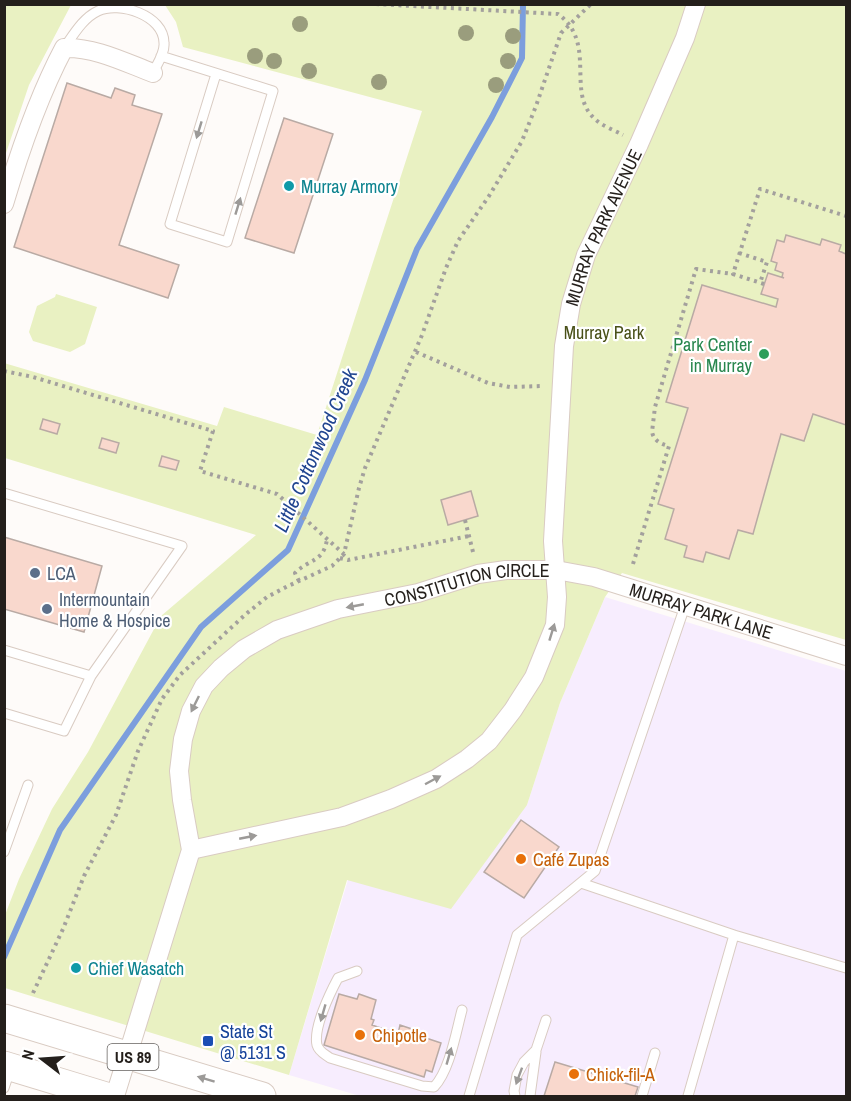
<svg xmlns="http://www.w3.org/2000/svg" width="851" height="1101" font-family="'Archivo Narrow',sans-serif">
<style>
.commercial{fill:#f7edfe}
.green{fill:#e9f1c2}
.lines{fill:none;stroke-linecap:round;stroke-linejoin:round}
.stream{stroke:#7c9edd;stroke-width:6}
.building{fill:#f9d8cd;stroke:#b9aaa4;stroke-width:1.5}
.service-casing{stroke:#d9cbc2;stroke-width:11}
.minor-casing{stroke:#d9cbc2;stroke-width:20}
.primary-casing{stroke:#d9cbc2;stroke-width:29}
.path{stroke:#a3a09d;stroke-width:4;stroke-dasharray:3 4.5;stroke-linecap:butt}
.service{stroke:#fff;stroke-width:9}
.minor{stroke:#fff;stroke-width:18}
.primary{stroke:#fff;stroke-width:27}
.tree{fill:#9a9d7d}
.oneway{fill:#9c9a98}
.culture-dot{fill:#0f9aa8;stroke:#fff;stroke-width:2}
.leisure-dot{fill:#2e9e5b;stroke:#fff;stroke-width:2}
.service-dot{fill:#5c6f8a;stroke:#fff;stroke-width:2}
.food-dot{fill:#e8710a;stroke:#fff;stroke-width:2}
.transit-dot{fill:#1a4fb4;stroke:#fff;stroke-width:2}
.labels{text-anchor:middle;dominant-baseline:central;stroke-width:4.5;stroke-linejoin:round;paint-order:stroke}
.shield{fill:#fff;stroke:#66625f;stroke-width:1.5}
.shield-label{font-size:16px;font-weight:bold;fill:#241f1b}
.culture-label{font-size:18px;fill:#0d838f;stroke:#fff;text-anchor:start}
.street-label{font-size:18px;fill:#241f1b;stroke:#fff}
.park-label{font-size:18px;fill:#495018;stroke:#fff}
.leisure-label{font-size:18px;fill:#27864d;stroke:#fff;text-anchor:end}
.service-label{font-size:18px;fill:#4e5e75;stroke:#fff;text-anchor:start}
.food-label{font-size:18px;fill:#c56008;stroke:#fff;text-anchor:start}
.transit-label{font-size:18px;fill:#164399;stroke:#fff;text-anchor:start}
.water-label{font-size:20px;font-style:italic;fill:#214590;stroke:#fff}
</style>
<rect width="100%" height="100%" fill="#fefbf9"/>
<!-- commercial -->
<path class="commercial" d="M605 597 846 671V1096H360L289 1075 348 880 527 805 560 703Z"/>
<!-- green -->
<path class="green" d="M4 5H71L29 85 5 156Z
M165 5H846V640L622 573 605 597 560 703 527 805 451 909 347 880 289 1075 5 988V915L19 879 52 809 88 752 161 616 256 535 5 458 4 363 217 426 224 407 317 435 422 111 183 47 176 22Z
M56 294 97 307 85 344 70 352 33 341 29 332 37 306 55 297Z"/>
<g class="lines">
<!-- stream -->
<path class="stream" d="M4 957 60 830 201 627 288 550 365 380 417 249 492 117 522 58 523 4"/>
</g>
<!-- building -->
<path class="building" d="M67 83 111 98 115 88 135 95 132 105 162 114 119 245 179 265 168 298 14 247Z
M284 118 333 134 294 253 245 238Z
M786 235 820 245 822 239 841 245 839 251 846 254V425L813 414 804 441 781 434 753 534 738 530 729 559 706 552 703 562 684 557 687 546 665 539 674 509 658 504 688 408 666 402 702 285 776 307 778 299 761 294 768 273 784 278 782 277 783 273 775 270 777 263 771 261 777 240 784 242Z
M43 419 60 424 57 434 40 429Z
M102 438 119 443 116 453 99 448Z
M162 456 179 461 176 470 159 466Z
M471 491 478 516 448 525 441 500Z
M4 537 102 566 84 632 4 609Z
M521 820 559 847 524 898 484 872Z
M339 994 357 999 359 994 376 1000 371 1019 374 1020 372 1025 398 1034 400 1025 427 1034 426 1038 441 1043 432 1072 426 1070 424 1077 324 1045Z
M555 1062 638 1087 635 1096H544Z"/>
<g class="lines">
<!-- service casing -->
<g class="service-casing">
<path id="service" d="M64 48C74 34 83 18 98 11 119 1 164 15 164 43 165 53 157 64 153 73
M161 56 273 91 227 242 170 224 216 74
M4 493 182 546 91 676 64 731 4 713
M4 650 91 676
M4 852 28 785
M581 883 734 935 688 1096
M734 935 846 968
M357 971 338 978C330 993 313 1028 317 1045 319 1052 325 1054 330 1058L422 1086 434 1087C450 1070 456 1032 462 1010
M4 1088 10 1070
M469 1096 517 935 595 871 685 606
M515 1096 514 1091 517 1075 524 1062 536 1050 546 1020
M530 1096 536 1052
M642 1096 655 1053"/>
</g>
<!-- minor casing -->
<g class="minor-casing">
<g id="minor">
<path d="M4 204C20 150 38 97 64 48 95 47 124 62 153 73"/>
<path id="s1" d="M191 850 342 817 391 799 436 779 467 759 489 741 513 710 534 677 555 625 557 597 553 541 564 346 571 304 586 255 639 144 685 38 696 4"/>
<path id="s2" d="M115 1096 191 850 182 800 179 771 183 739 191 711 204 686 221 668 244 649 277 630 338 609 418 593 478 574 506 570H556L594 577 846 656"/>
</g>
</g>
<!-- primary casing -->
<g class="primary-casing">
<path id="primary" d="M4 1018 262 1096
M4 1065 106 1096"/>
</g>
<!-- path -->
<path class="path" d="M376 4 558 14C598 43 565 93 595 119 602 126 614 130 623 135
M739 253 767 262 760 283
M764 284 733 274 760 189 846 216
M416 352 488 383 510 387 543 386
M4 371 33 377 213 431 200 471 277 494 344 554
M465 520 474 556
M340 558 348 560 469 536
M633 564 669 446C661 444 654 441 652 432L655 407 696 269 733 274
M299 581 295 573C309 559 324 562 327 539
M33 993 63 929 84 876 116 815 138 751 162 699 180 675 246 614 267 597 288 586 332 566 344 554 359 488 365 468 422 335 446 268 458 241 489 196 522 141 536 106 561 33 591 4"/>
<!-- service -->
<use href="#service" class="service"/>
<!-- minor -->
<use href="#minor" class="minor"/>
<!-- primary -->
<use href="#primary" class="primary"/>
</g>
<!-- trees -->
<g class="tree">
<circle cx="300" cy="24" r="8"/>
<circle cx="466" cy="33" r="8"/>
<circle cx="513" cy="36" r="8"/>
<circle cx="255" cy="56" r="8"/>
<circle cx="274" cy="61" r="8"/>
<circle cx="508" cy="61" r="8"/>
<circle cx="309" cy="71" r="8"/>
<circle cx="379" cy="82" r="8"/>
<circle cx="496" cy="85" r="8"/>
</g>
<!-- one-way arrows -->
<defs><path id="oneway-solid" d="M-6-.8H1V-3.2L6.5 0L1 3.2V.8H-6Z" transform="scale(1.5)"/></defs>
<g class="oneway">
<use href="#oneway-solid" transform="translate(199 130) rotate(107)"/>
<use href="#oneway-solid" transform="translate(238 206) rotate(-73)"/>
<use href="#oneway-solid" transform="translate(355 606) rotate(169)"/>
<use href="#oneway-solid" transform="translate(552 632) rotate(-73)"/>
<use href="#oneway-solid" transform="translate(195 704) rotate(116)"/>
<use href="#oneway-solid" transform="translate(433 780) rotate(-28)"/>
<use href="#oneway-solid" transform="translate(248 837) rotate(-11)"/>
<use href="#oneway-solid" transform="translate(323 1013) rotate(106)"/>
<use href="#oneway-solid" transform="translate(449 1056) rotate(-74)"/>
<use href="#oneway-solid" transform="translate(519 1076) rotate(110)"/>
<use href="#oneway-solid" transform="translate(206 1079) rotate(-163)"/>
</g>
<!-- markers -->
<g class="culture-dot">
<circle cx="289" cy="186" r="6"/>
<circle cx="76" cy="968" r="6"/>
</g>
<circle class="leisure-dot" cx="764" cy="354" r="6"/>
<g class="service-dot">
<circle cx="35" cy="573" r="6"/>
<circle cx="47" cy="609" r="6"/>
</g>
<g class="food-dot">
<circle cx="521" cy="859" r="6"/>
<circle cx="360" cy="1035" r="6"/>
<circle cx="574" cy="1074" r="6"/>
</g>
<rect class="transit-dot" x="202" y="1035" width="12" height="12" rx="3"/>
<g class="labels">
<!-- shield labels -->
<rect class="shield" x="107.5" y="1044" width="51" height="26" rx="4.5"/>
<g class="shield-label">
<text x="133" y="1057">US 89</text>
</g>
<!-- culture labels -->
<g class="culture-label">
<text x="301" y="186">Murray Armory</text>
<text x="88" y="968">Chief Wasatch</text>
</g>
<!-- street labels -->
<g class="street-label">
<text stroke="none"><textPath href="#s1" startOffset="861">MURRAY PARK AVENUE</textPath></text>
<text stroke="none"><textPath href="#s2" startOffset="716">CONSTITUTION CIRCLE</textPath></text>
<text stroke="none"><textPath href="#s2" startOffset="958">MURRAY PARK LANE</textPath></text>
</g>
<!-- park labels -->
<g class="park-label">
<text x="604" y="332">Murray Park</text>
</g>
<!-- leisure labels -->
<g class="leisure-label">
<text x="752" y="344">Park Center<tspan x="752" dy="21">in Murray</tspan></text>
</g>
<!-- service labels -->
<g class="service-label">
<text x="47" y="573">LCA</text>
<text x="59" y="599">Intermountain<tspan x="59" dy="21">Home &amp; Hospice</tspan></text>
</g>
<!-- food labels -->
<g class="food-label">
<text x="533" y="859">Café Zupas</text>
<text x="372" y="1035">Chipotle</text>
<text x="586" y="1074">Chick-fil-A</text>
</g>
<!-- transit labels -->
<g class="transit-label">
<text x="220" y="1031">State St<tspan x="220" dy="21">@ 5131 S</tspan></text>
</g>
<!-- water labels -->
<g class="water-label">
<text transform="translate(315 450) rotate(-66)">Little Cottonwood Creek</text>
</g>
</g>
<!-- border -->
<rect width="851" height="1101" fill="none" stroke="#241f1b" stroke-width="12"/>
<!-- north arrow -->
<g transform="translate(42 1059) rotate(287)" stroke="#ffffff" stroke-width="4.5" paint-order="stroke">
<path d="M0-4.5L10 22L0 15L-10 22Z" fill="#241f1b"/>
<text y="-9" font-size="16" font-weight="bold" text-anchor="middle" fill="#241f1b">N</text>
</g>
</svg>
